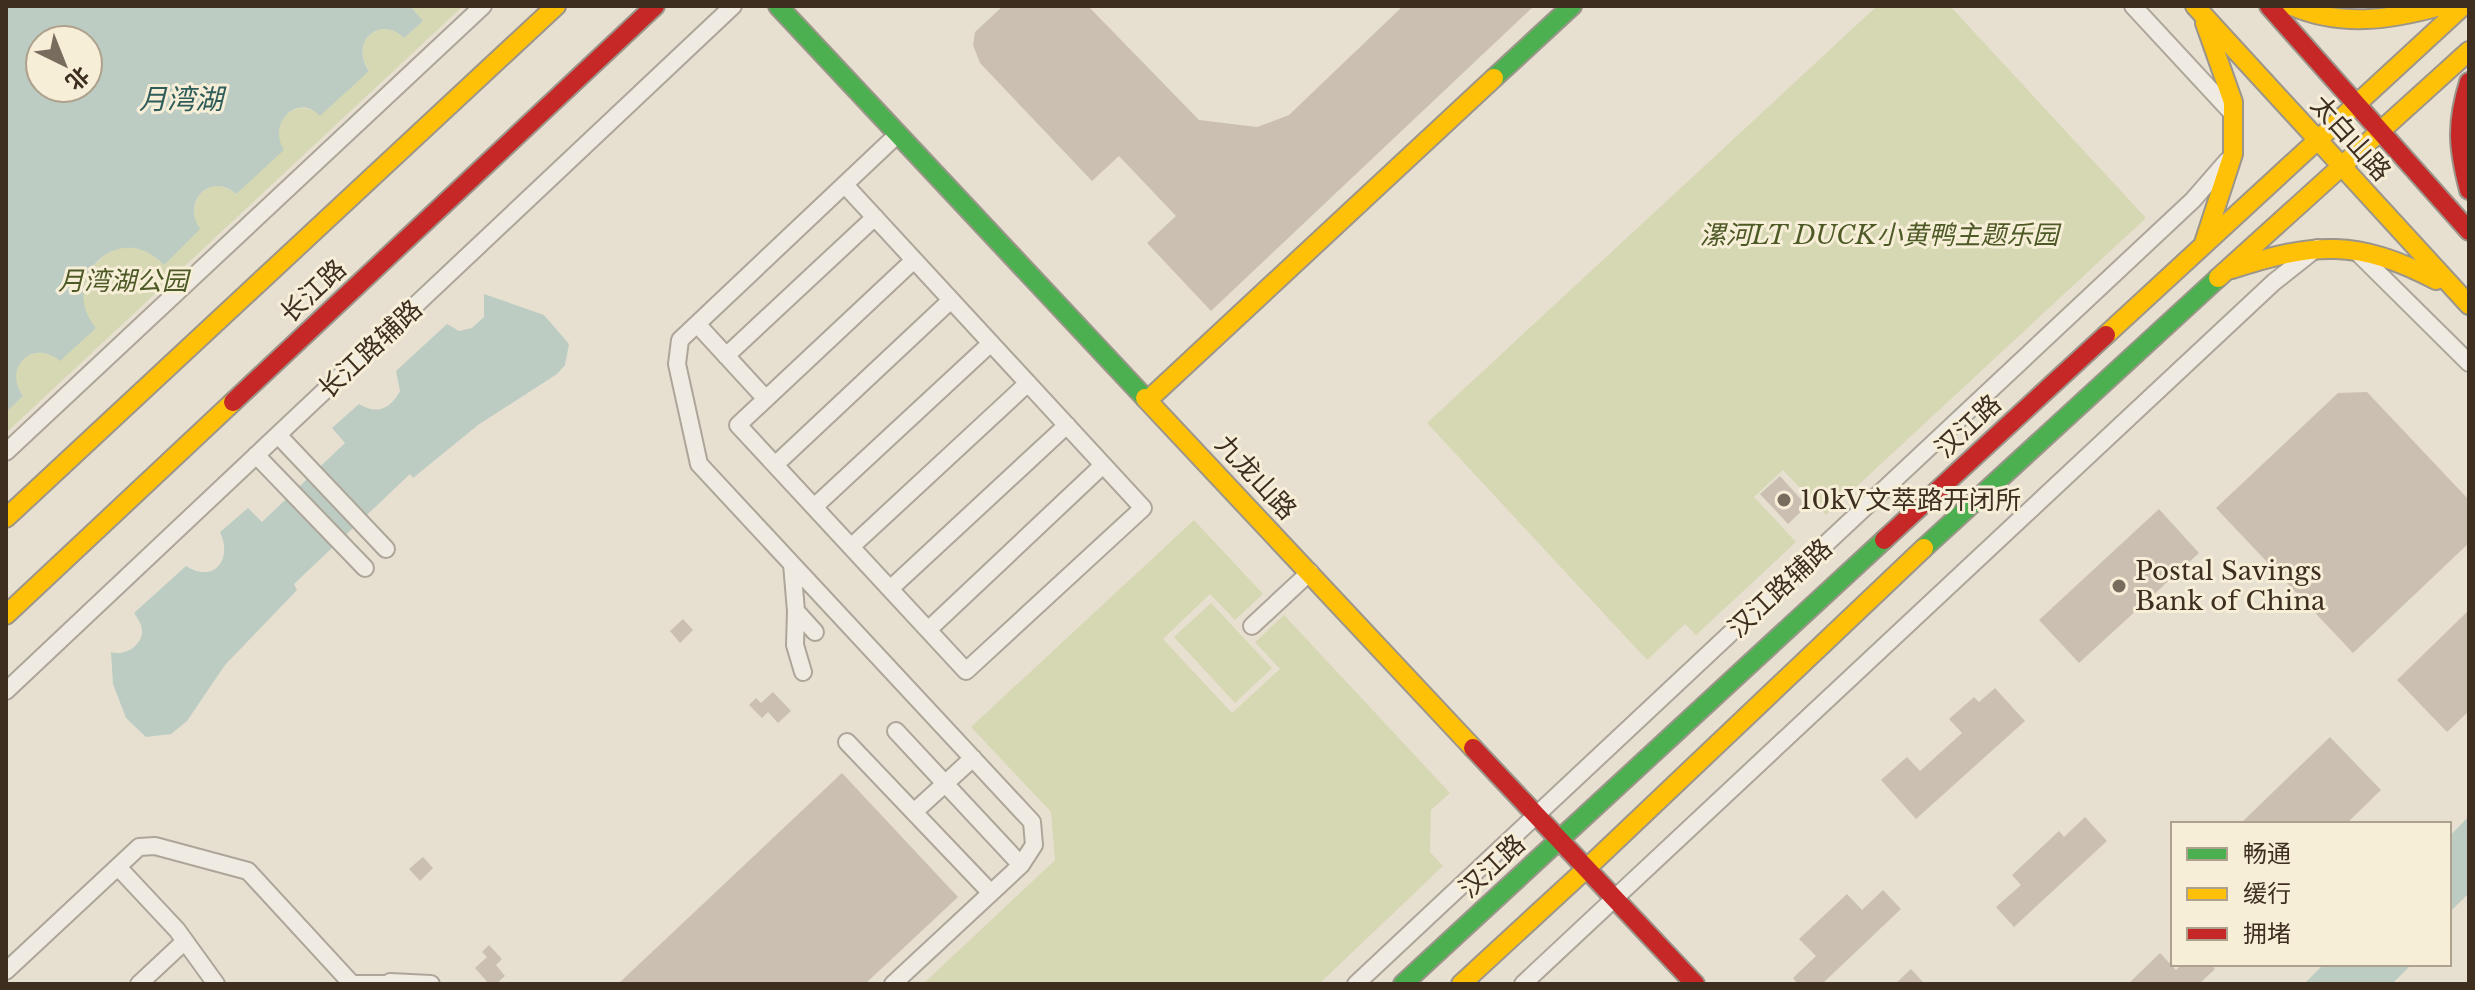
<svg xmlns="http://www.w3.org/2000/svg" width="2475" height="990" font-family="'Libre Baskerville','Noto Sans SC',serif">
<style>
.green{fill:#d6d7b3}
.water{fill:#bcccc2;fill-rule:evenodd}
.building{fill:#cbbfb2}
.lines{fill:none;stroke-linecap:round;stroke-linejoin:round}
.street-casing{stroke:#ada599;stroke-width:20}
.fast-casing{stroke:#9c958a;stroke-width:22}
.slow-casing{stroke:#9c958a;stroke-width:22}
.jam-casing{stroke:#9c958a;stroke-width:22}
.street{stroke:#efebe3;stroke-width:16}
.fast{stroke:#4caf50;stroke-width:18}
.slow{stroke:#ffc107;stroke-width:18}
.jam{stroke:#c62828;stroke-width:18}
.poi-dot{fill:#786c5e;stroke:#f7eed8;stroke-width:3}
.labels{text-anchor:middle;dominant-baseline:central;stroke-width:6;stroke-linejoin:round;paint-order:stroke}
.street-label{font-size:26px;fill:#3d2e20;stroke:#f7eed8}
.park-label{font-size:26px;font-style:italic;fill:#4d5a26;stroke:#f7eed8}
.poi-label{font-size:26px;fill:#3d2e20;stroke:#f7eed8;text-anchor:start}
.water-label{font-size:28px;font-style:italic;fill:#2f5d5a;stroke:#f7eed8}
</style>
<rect width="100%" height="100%" fill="#e7e0d1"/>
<!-- green -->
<path class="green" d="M410 6H463L6 433V412L23 396C4 371 25 345 54 355L96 328C89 320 82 311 82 301 80 269 112 238 144 250 152 253 158 259 164 265L194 221C190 195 212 174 236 194L279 143C275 119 291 101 315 111L369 70C349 43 379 14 404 38L423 21Z
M1877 6H1950L2146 218 1826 515 1783 470 1754 497 1796 542 1696 635 1685 624 1647 660 1427 423Z
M1194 520 1263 594 1235 620 1210 594 1163 639 1232 713 1280 669 1255 642 1284 615 1450 793 1431 810 1430 852 1443 866 1319 984H923L1055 860 1051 812 971 727Z
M1211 603 1272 668 1235 703 1174 637Z"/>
<!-- water -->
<path class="water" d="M6 6H410L423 21 404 38C379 14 349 43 369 71L320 116C297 92 267 124 284 150L236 194C210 171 181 203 200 229L164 265C119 217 56 280 96 328L60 361C34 338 2 367 23 396L6 412ZM40 40H88V88H40Z
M484 294 544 315 569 344 565 365 557 374 478 425 413 478 410 474 294 584 297 590 225 665 187 721 171 734 146 737 126 718 113 684 111 652C126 657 147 643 141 625 141 624 135 614 134 613L186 566C214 584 233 559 220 532L248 508 262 522 345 443 332 428 359 404C378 415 390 409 400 391L396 371 447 324 459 331 472 328 484 317Z
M2469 816V893L2449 913V837Z
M2324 964H2412L2392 984H2304Z"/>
<!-- building -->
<path class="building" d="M1003 6H1088L1199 120 1257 127 1289 115 1403 6H1534L1211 311 1147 243 1176 216 1119 156 1092 181 980 63 973 45 975 32Z
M2367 392 2469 500V543L2353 653 2216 508 2338 393Z
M1780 476 1807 506 1788 524 1760 494Z
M2159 509 2199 553 2079 663 2039 620Z
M2469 610V711L2447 732 2397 680Z
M683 619 693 630 680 643 670 631Z
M1995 688 2025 721 1916 819 1881 780 1907 757 1920 771 1962 733 1949 719 1974 697 1979 702Z
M773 692 791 711 778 723 768 712 762 718 749 705 756 698 761 703Z
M2330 737 2381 790 2346 824H2240Z
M842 773 958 897 865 984H618Z
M2085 817 2107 841 2014 927 1996 907 2021 885 2012 875 2059 831 2064 837Z
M423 857 433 868 420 881 409 869Z
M1883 890 1901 909 1822 984H1798L1793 978 1816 956 1799 939 1847 894 1862 910Z
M489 945 502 959 496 965 505 976 496 984H489L475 968 487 957 482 952Z
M2160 953 2176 970 2182 964H2211L2215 969 2199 984H2128Z
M1911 969 1925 984H1895Z"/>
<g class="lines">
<!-- street casing -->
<g class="street-casing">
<path id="street" d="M2133 6 2234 115
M845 185C945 292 1044 400 1143 508L966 671 738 425 914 260
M2356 251 2469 363
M697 324 766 399
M726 356 875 217
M278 435 386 549
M6 452 483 6
M256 455 365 568
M775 465 951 300
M814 507 991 343
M851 547 1028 383
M792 564 796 611 815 632
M890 589 1067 425
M796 611 795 645 803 672
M1252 626 1310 572
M928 630 1103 465
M6 691 733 6
M896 731 1021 865
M847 742 991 893
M914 812 973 758
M118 867 177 930 216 984
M6 971 139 847 155 846 248 871 352 984
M390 982 431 984
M139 984 185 941
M352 984H391
M893 984 1021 865 1034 845 1032 822 699 464 677 364 680 340 898 134
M1356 984 2193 200 2227 161
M1523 984 2274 282 2317 248"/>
</g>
<!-- fast casing -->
<g class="fast-casing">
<path id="fast" d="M778 6 1145 398
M1494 78 1572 6
M1924 548 2218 278
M1403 984 1884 540"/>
</g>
<!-- slow casing -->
<g class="slow-casing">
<path id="slow" d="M2195 6 2469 305
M2292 6C2341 27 2390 20 2440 6
M2204 243 2233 154V102L2205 23
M2232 269C2315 242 2357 239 2436 280
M2218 278 2469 51
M2106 335 2463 6
M1145 398 1473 748
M1148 400 1494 78
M6 518 556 6
M6 615 233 402
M1461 984 1587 868 1924 548"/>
</g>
<!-- jam casing -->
<g class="jam-casing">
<path id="jam" d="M2269 6 2469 231
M2469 82C2456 124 2458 148 2469 190
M233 402 655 6
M1884 540 2106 335
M1473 748 1695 984"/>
</g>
<!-- street -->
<use href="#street" class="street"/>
<!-- fast -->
<use href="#fast" class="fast"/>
<!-- slow -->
<use href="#slow" class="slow"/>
<!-- jam -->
<use href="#jam" class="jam"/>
</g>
<!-- markers -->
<g class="poi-dot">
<circle cx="1784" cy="500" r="8"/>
<circle cx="2119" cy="586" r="8"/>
</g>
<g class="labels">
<!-- street labels -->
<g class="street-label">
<text transform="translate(2351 138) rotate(48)">太白山路</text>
<text transform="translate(313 291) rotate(-43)">长江路</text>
<text transform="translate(370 349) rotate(-43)">长江路辅路</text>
<text transform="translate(1968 426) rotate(-43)">汉江路</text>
<text transform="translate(1256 477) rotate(47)">九龙山路</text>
<text transform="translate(1780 588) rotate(-43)">汉江路辅路</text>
<text transform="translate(1492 866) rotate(-43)">汉江路</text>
</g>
<!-- park labels -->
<g class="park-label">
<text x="1879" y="235">漯河LT DUCK小黄鸭主题乐园</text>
<text x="123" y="281">月湾湖公园</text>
</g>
<!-- poi labels -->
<g class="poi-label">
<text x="1800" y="500">10kV文萃路开闭所</text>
<text x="2135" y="571">Postal Savings<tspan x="2135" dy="30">Bank of China</tspan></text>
</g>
<!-- water labels -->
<g class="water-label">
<text x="181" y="99">月湾湖</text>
</g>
</g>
<!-- border -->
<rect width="2475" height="990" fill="none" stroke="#3d2e20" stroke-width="16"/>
<!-- legend -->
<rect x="2171" y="822" width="280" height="144" fill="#f7eed8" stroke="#ada18e" stroke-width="2"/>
<rect x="2187" y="848" width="40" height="12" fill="#4caf50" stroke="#ada18e" stroke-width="2"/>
<text x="2243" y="862" font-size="24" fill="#3d2e20">畅通</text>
<rect x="2187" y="888" width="40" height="12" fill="#ffc107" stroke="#ada18e" stroke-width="2"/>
<text x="2243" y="902" font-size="24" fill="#3d2e20">缓行</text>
<rect x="2187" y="928" width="40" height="12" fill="#c62828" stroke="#ada18e" stroke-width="2"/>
<text x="2243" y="942" font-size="24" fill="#3d2e20">拥堵</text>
<!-- north arrow -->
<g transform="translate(64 64) rotate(137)"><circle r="38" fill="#f7eed8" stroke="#ada18e" stroke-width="2"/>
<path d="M0-6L14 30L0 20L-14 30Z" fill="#786c5e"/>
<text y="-12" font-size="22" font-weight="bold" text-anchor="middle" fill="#3d2e20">北</text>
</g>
</svg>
